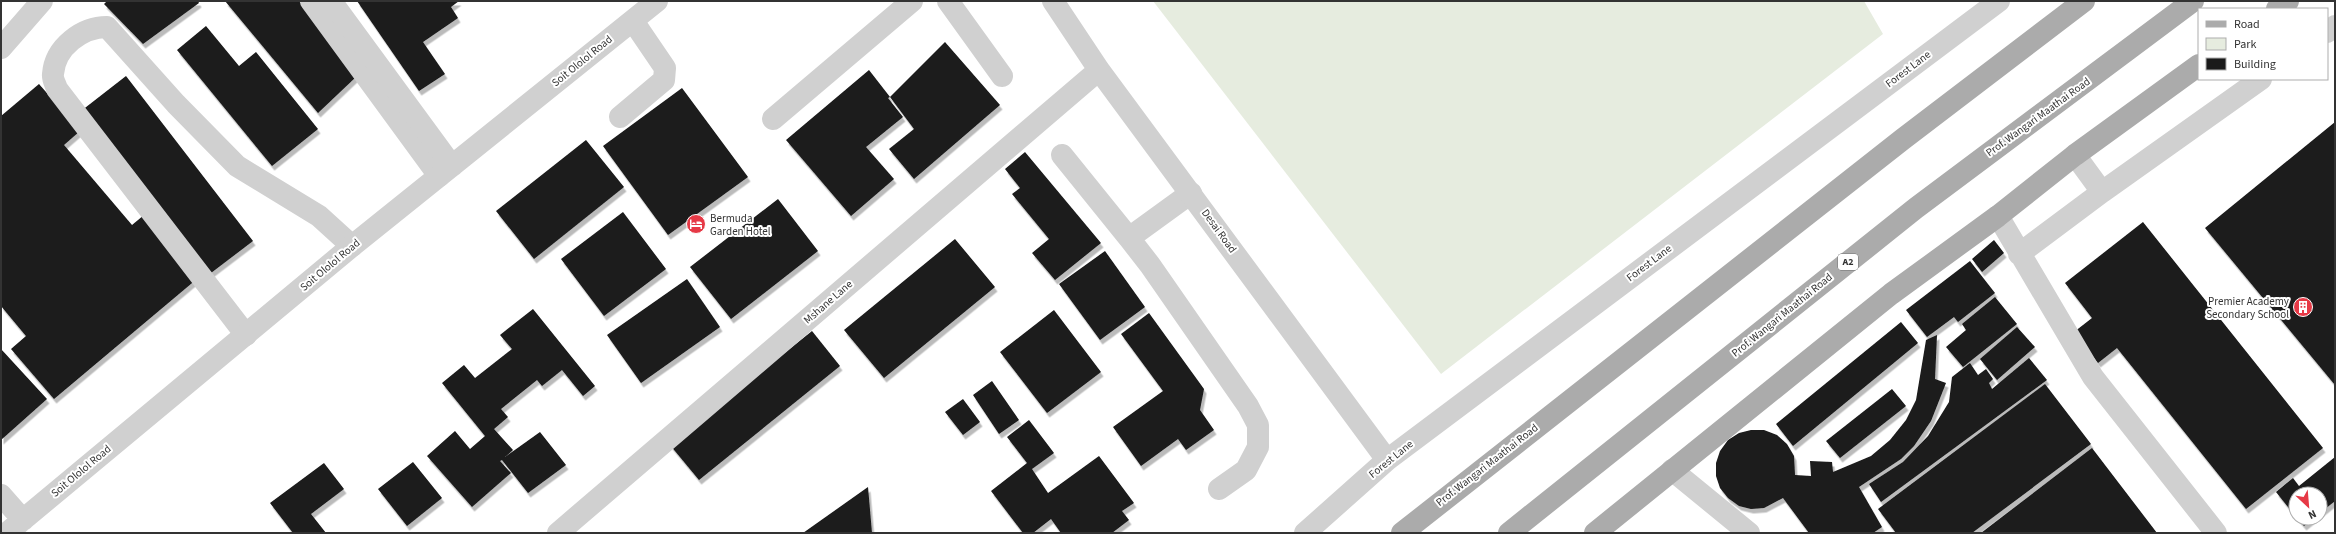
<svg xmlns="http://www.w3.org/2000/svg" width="2336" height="534" font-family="'Source Sans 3',sans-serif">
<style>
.green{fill:#e6ecdf}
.building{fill:#1a1a1a;filter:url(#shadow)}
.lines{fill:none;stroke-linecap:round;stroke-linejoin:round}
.service{stroke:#d0d0d0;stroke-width:22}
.minor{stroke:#d0d0d0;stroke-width:22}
.primary{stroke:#ababab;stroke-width:22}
.labels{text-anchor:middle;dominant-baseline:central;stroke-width:4;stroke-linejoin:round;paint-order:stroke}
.shield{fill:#fff;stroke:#707070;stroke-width:1}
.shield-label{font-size:10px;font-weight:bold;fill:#333}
.street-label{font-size:11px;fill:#333;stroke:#fff}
.poi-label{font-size:11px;fill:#333;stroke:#fff;text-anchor:start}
</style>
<defs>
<filter id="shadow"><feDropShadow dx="2.5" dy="4.5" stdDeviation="0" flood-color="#0004"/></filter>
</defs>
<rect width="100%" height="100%" fill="#fff"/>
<!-- green -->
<path class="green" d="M1153 1H1864L1883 34 1441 374Z"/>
<!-- building -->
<path class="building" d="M107 1H198L199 3 143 44 104 4Z
M225 1H299L357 76 318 113Z
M357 1H459L451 7 458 18 423 42 445 74 419 91Z
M206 26 239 66 256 52 318 129 272 166 177 50Z
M945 42 1000 105 914 179 889 149 914 129 890 97 888 98 903 117 866 147 894 179 851 216 786 140 869 70 890 97Z
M126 76 253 241 207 276 81 111Z
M39 84 80 131 64 145 132 225 144 215 198 278 54 399 11 349 26 336 1 306V116Z
M682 88 748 177 668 235 603 146Z
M2335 122V385L2205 228Z
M586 140 624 187 534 259 496 211Z
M1025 152 1101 243 1055 280 1032 253 1049 239 1012 194 1020 188 1005 169Z
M778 199 818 251 731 319 690 267Z
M623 212 666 269 604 316 561 259Z
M2143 222 2323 448 2246 509 2117 348 2098 363 2074 332 2092 318 2065 283Z
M955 239 995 287 884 378 844 330Z
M1994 240 2004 253 1982 272 1972 259Z
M1105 251 1145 307 1100 340 1059 284Z
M1970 261 1995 293 1958 322 1954 317 1927 337 1906 310Z
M687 279 720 327 641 383 607 335Z
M1995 297 2017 324 1963 367 1946 347 1966 330 1962 324Z
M533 309 595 386 583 396 562 370 542 386 537 380 501 409 508 417 494 429 513 450 505 457 540 432 566 465 528 493 502 460 500 461 511 473 472 507 427 456 455 431 470 449 485 436 442 383 464 365 475 378 512 349 500 335Z
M1054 310 1101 372 1047 413 1000 352Z
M1149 313 1204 389 1200 410 1214 430 1186 450 1178 439 1141 466 1113 427 1163 391 1121 334Z
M1901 322 1918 343 1793 446 1776 424Z
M2017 327 2035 347 1997 380 1980 359Z
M812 331 840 366 699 480 670 445Z
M1937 335 1935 379 1946 383 1931 421 1914 446 1901 459 1859 487 1882 527 1873 533H1809L1783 498 1764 508 1751 509 1739 506 1728 498 1720 488 1716 476V463L1720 451 1728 440 1739 433 1751 430H1764L1777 435 1787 444 1794 456 1795 475 1811 476 1810 461 1832 462 1833 472 1871 456 1890 440 1906 420 1916 400 1926 340Z
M1 349 47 399 1 440Z
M2029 358 2047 380 1881 502 1869 484 1903 462 1928 436 1949 402 1952 377 1970 363 1978 375 1986 369 1993 379 1989 383 1992 389Z
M992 381 1019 420 999 434 973 395Z
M2045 384 2091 444 1972 533H1896L1878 509Z
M1892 389 1906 406 1840 458 1826 441Z
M963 399 980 422 963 435 945 412Z
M1029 420 1054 453 1032 469 1048 493 1099 456 1134 503 1122 511 1129 520 1112 533H1061L1051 519 1033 533H1023L991 491 1027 463 1007 437Z
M2092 448 2157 533H1981Z
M2335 457V501L2320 513V494H2296V517L2276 492 2293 478 2299 486Z
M413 462 442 498 407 526 378 489Z
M324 463 344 489 311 514 326 533H293L270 503Z
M868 487 872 533H803Z
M2297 518H2314L2304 526Z"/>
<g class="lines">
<!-- service -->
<path class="service" d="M311 1 439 176
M948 1 1002 76
M2327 32 2335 26
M620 117 664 80 665 68 633 21
M773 119 912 1
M1062 155 1129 238
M2075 155 2102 192 2261 79
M1191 193 1129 238 1150 265 1248 406 1258 425V447L1246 470 1219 489
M1998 216 2093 377 2216 533
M2019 254 2102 192
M246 335 57 89C56 85 52 79 53 74 55 47 82 27 107 27L176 104 237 166 319 216 352 246
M1672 470 1749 533"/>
<!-- minor -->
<path class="minor" d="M331 1 452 166
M1053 1 1099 70 1387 460
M1 48 42 1
M1 495 23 520
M7 533 352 246 657 1
M558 533 1099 70
M1305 533 1387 460 1999 1"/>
<!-- primary -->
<path class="primary" d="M2277 9 2288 1
M1402 533 1903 139 2084 1
M1509 533 1916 208 2193 1
M1595 533 1891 294 1998 216 2075 155 2199 65"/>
</g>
<!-- icons -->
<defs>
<g id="hotel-disc" transform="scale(1)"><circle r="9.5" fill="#e63946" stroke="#fff"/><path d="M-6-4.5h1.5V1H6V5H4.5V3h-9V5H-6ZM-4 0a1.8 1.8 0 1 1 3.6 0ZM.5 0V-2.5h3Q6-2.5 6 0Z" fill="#fff"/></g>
<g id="building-disc" transform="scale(1)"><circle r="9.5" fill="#e63946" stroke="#fff"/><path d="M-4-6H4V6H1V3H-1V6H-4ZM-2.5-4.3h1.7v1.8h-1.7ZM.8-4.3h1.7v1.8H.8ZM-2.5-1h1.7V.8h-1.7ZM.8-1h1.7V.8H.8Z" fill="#fff"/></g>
</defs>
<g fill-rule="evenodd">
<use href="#hotel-disc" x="696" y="224"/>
<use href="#building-disc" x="2303" y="307"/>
</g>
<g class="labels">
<!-- shield labels -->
<rect class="shield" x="1838" y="254" width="20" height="16" rx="3"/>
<g class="shield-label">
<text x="1848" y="262">A2</text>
</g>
<!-- street labels -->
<g class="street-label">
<text transform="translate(582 61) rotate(-39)">Soit Ololol Road</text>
<text transform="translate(1908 69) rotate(-37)">Forest Lane</text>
<text transform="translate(2038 117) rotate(-36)">Prof. Wangari Maathai Road</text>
<text transform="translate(1219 231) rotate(54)">Desai Road</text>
<text transform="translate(1649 263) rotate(-37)">Forest Lane</text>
<text transform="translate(330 265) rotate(-40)">Soit Ololol Road</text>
<text transform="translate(828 302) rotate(-41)">Mshane Lane</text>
<text transform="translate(1782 315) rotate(-39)">Prof. Wangari Maathai Road</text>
<text transform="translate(1391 459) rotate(-39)">Forest Lane</text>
<text transform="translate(1487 465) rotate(-38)">Prof. Wangari Maathai Road</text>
<text transform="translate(81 471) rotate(-40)">Soit Ololol Road</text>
</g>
<!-- poi labels -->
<g class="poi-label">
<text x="710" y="218">Bermuda<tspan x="710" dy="13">Garden Hotel</tspan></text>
<text x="2289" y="301" text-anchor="end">Premier Academy<tspan x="2289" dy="13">Secondary School</tspan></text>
</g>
</g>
<!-- border -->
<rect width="2336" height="534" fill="none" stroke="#333333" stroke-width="4"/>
<!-- legend -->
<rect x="2198" y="8" width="130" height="72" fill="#ffffff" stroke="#adadad"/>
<rect x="2206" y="21" width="20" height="6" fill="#ababab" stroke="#adadad"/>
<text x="2234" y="28" font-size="12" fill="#333333">Road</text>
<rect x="2206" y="38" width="20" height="12" fill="#e6ecdf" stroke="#adadad"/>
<text x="2234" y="48" font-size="12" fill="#333333">Park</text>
<rect x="2206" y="58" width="20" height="12" fill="#1a1a1a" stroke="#adadad"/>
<text x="2234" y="68" font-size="12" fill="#333333">Building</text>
<!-- north arrow -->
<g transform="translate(2308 506) rotate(154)"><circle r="19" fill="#ffffff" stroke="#adadad"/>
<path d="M0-3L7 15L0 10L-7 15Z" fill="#e63946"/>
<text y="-6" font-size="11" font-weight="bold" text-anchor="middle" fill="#333333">N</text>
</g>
</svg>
